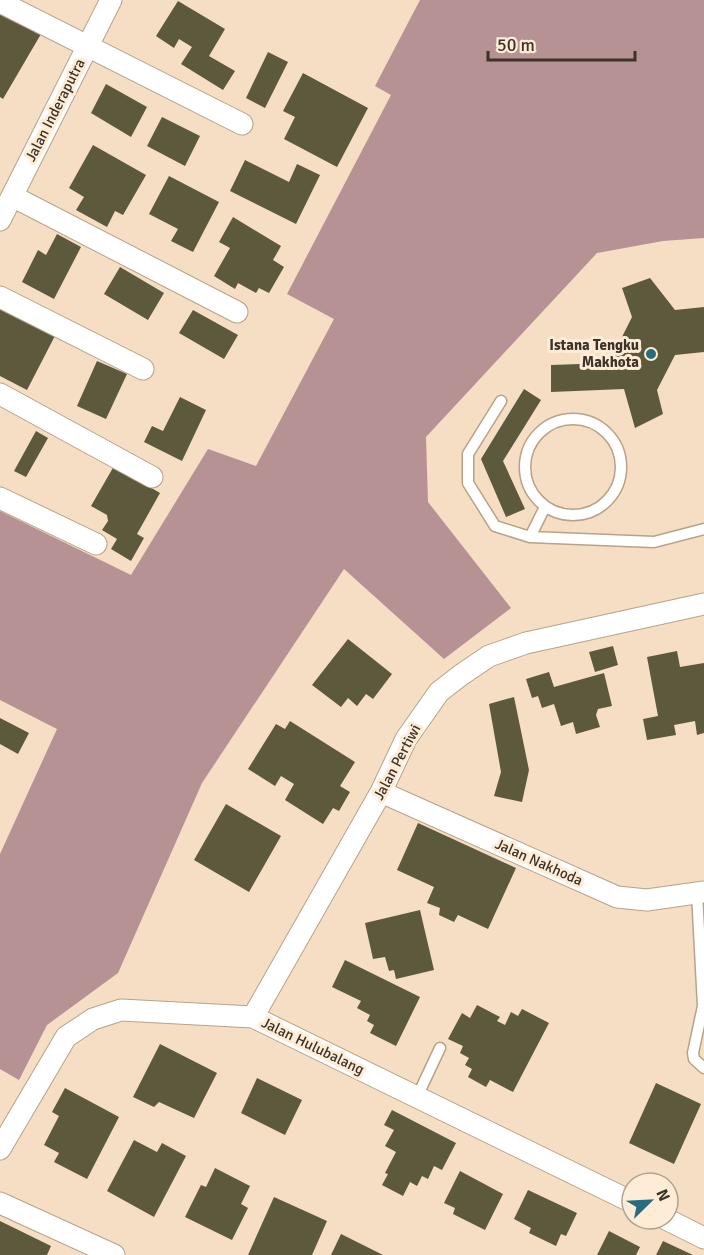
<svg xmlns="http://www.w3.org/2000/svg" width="704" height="1255" font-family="Signika,sans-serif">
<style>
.forest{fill:#b79294}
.building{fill:#5d593d}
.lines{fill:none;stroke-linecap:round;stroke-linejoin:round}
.service-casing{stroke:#b8a289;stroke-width:13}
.minor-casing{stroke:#b8a289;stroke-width:23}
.service{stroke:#fff;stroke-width:10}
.minor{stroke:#fff;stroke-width:21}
.poi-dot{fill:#286c7d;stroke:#ffecd7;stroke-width:2}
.labels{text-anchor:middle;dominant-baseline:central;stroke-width:6;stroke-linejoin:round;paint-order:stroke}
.street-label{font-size:15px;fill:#3c3329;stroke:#ffecd7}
.poi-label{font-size:15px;font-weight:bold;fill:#3c3329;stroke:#ffecd7;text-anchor:end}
</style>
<rect width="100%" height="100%" fill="#f5dec3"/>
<!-- forest -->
<path class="forest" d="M420 0H704V238L663 241 597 253 426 437 428 502 511 608 444 659 344 569 202 783 118 973 47 1025 19 1080 0 1069V854L57 729 0 700V511L131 575 208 449 256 466 334 319 287 294 391 95 375 86Z"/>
<!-- building -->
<path class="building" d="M178 1 225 29 209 56 235 71 223 90 181 64 192 47 179 39 174 48 156 36Z
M0 10 41 34 3 99 0 97Z
M268 52 288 62 265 108 246 98Z
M303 73 368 108 337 167 284 139 295 117 283 111Z
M106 84 147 107 131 137 91 113Z
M162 117 200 136 185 166 147 146Z
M93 145 146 175 123 215 115 211 107 227 76 210 84 197 69 188Z
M245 160 289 182 297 164 320 175 296 224 230 191Z
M169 176 219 202 193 252 171 241 178 229 149 214Z
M233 217 281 246 273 260 284 267 269 293 259 288 256 293 238 283 235 289 214 276 230 248 219 242Z
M57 234 81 247 54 299 22 282 38 250 46 255Z
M120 267 164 293 148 320 104 294Z
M650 278 675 310 704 307V352L675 355 657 390 663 414 635 428 624 389 551 392V365L609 363 632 317 622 288Z
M0 300 58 330 27 390 0 376Z
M193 310 238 335 224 359 179 333Z
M97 361 127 374 106 419 77 406Z
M524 389 541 400 503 461 525 509 506 517 481 459Z
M180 397 206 410 182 461 144 442 152 426 163 431Z
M36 431 48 438 26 477 14 471Z
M114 466 160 493 137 534 144 538 131 561 111 549 117 539 102 530 108 521 107 515 91 506Z
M348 639 392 674 373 699 366 694 357 706 348 698 341 707 312 685Z
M613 646 618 665 595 672 589 652Z
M677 651 680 667 704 663V733L697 735 695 721 674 725 676 735 647 740 643 719 658 716 647 657Z
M549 672 554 687 604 673 612 706 598 709 596 715 600 727 576 734 573 722 561 726 554 704 542 708 538 696 532 698 526 679Z
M514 697 529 770 522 802 494 796 501 772 489 704Z
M0 718 29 733 18 754 0 744Z
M290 721 355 762 340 786 350 792 339 811 333 808 323 824 285 800 294 784 281 776 275 786 248 769 276 724 285 729Z
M226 804 281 836 249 892 194 860Z
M418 823 516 868 488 929 458 915 454 922 439 915 440 908 427 903 434 887 397 870Z
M420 910 434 970 396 979 394 970 389 971 385 957 373 959 365 923Z
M345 960 420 997 396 1046 370 1033 374 1025 367 1021 370 1015 357 1008 361 1001 332 987Z
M477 1005 500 1017 497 1021 505 1025 511 1012 518 1016 522 1009 549 1023 513 1092 490 1080 486 1087 468 1077 472 1069 465 1065 469 1058 460 1053 463 1046 448 1039 462 1013 470 1018Z
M160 1044 217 1073 194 1118 159 1102 154 1107 133 1097Z
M257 1078 302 1100 285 1135 241 1113Z
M656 1083 701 1104 674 1164 629 1143Z
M65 1088 119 1117 87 1179 54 1162 59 1153 44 1145 59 1116 52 1112Z
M392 1110 456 1143 442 1170 434 1166 428 1179 422 1176 417 1186 410 1182 403 1196 382 1185 388 1174 385 1173 396 1152 385 1146 394 1130 384 1125Z
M134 1140 157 1152 162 1143 186 1156 154 1217 107 1191Z
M215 1168 250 1186 241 1204 248 1208 232 1240 185 1217 201 1185 206 1187Z
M460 1171 503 1194 485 1230 453 1214 455 1208 444 1203Z
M528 1190 577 1213 566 1236 561 1234 556 1246 529 1233 531 1228 514 1219Z
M274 1197 327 1221 312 1255H248Z
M0 1221 51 1246 47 1255H0Z
M609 1231 640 1247 636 1255H597Z
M341 1234 383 1255H331Z
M663 1241 693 1255H656Z"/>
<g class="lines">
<!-- service casing -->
<g class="service-casing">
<path id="service" d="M501 401 468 454V483L495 526 530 537 654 542 704 529
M525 467a48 48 0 1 1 96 0a48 48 0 1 1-96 0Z
M530 537 545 507
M697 893 703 1006 693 1053 694 1059 704 1068
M417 1097 440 1048"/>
</g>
<!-- minor casing -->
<g class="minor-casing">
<path id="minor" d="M0 2 242 124
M12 196 237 312
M0 220 111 0
M0 297 143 369
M0 394 152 477
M0 498 96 544
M381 792 617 897 647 900 704 892
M253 1017 381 792 406 739 439 692 461 675 489 656 526 643 704 604
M0 1149 66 1037 93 1019 121 1010 253 1017 632 1202
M0 1203 114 1255
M666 1219 704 1238"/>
</g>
<!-- service -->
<use href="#service" class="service"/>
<!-- minor -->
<use href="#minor" class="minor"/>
</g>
<!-- markers -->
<circle class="poi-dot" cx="651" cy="354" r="6"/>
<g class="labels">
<!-- street labels -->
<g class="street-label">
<text transform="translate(55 110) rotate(-63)">Jalan Inderaputra</text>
<text transform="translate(397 762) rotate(-62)">Jalan Pertiwi</text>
<text transform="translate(539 862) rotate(24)">Jalan Nakhoda</text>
<text transform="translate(313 1046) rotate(26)">Jalan Hulubalang</text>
</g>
<!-- poi labels -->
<g class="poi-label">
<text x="639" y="345">Istana Tengku<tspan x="639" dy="17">Makhota</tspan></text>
</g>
</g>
<!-- north arrow -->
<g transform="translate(650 1201) rotate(66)"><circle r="28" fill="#ffecd7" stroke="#b1a291" stroke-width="1.5"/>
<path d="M0-4.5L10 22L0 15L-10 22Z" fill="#286c7d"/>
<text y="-9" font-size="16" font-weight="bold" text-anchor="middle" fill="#3c3329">N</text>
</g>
<!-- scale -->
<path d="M488 51v9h147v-9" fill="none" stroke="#3c3329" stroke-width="3"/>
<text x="497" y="51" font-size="18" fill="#3c3329" stroke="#ffecd7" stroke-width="4.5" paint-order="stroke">50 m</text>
</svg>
